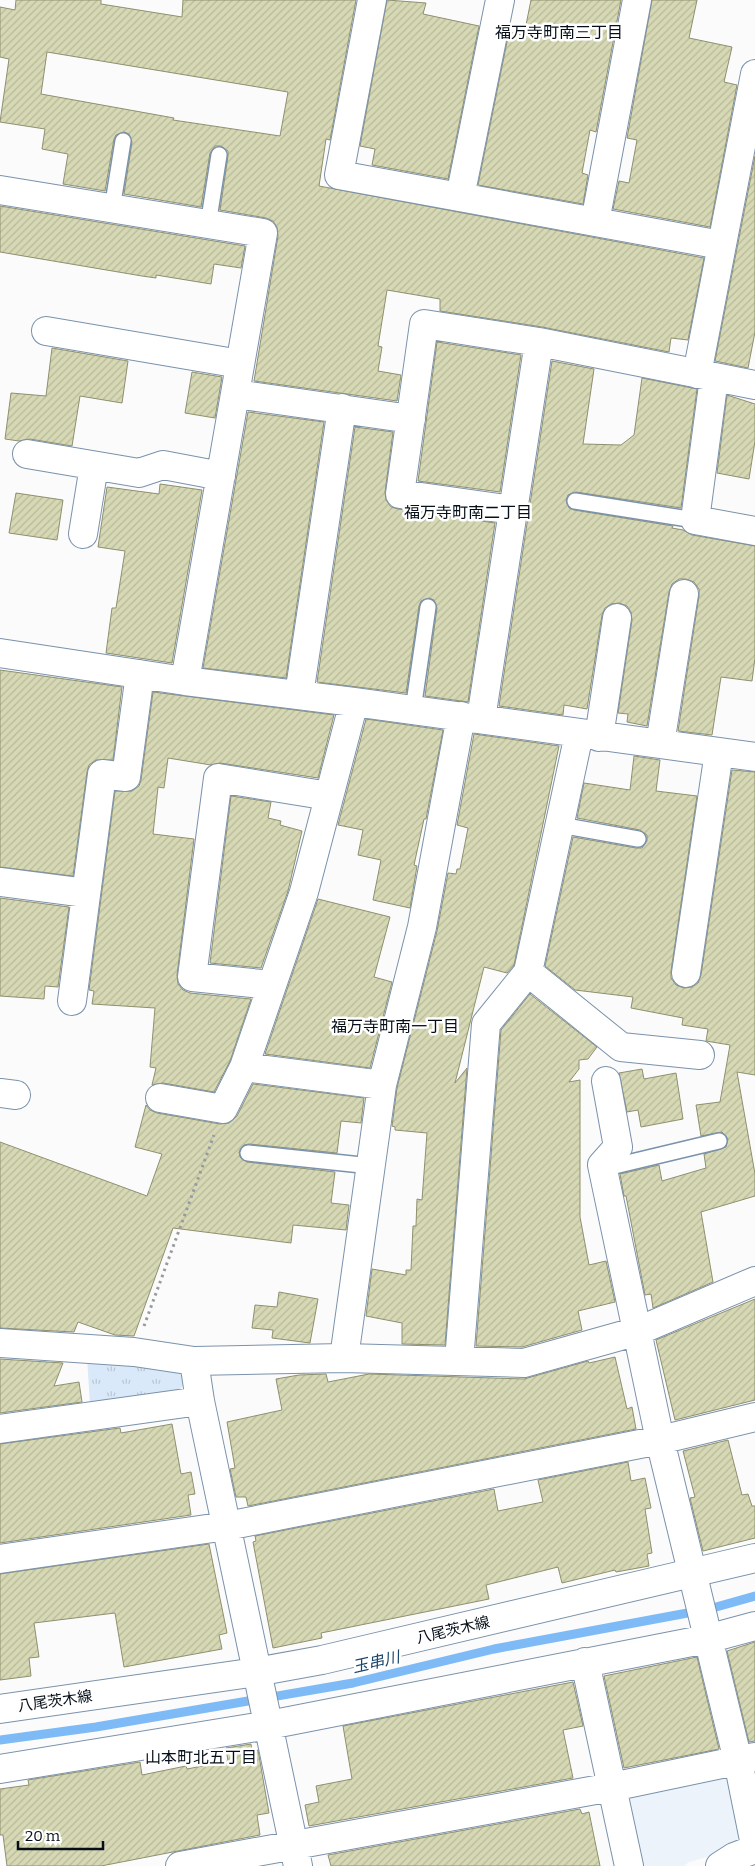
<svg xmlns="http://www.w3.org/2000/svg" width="755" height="1866" font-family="Bitter,'Noto Sans JP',serif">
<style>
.built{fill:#edf3fa}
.park{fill:url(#park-tufts)}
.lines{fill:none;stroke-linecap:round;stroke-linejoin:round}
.stream{stroke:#7ebaf6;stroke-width:9}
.building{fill:url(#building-hatch);stroke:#8f906f;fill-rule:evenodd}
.service-casing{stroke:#7a92ab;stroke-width:18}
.minor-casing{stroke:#7a92ab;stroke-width:30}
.primary-casing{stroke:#7a92ab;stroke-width:30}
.path{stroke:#979b9e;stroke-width:3;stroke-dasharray:2.5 4;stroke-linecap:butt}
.service{stroke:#fff;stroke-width:15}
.minor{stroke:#fff;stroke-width:28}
.primary{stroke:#fff;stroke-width:28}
.labels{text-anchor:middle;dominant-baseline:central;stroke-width:5;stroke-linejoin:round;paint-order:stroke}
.street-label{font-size:15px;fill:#060f18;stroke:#fff}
.neighbourhood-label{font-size:16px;fill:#060f18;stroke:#fff}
.water-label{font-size:16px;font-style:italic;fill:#1a456c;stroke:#fff}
</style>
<defs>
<pattern id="park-tufts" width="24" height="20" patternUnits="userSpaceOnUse" patternTransform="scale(1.25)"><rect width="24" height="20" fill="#dae9f9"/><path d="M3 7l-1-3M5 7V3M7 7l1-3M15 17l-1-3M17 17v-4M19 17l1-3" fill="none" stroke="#bac7d5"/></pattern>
<pattern id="building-hatch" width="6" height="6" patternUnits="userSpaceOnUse" patternTransform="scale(1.25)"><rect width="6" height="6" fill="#d7d9b5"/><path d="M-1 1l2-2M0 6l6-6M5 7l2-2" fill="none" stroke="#b7b99b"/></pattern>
</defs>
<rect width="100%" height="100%" fill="#fbfbfb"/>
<!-- built -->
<path class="built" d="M729 1772 744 1834 721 1853 689 1862 684 1866H635L621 1794Z"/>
<!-- park -->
<path class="park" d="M87 1357 172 1367 182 1374 184 1383 179 1392 90 1405Z"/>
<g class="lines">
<!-- stream -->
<path class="stream" d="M0 1740 96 1727 353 1683 494 1649 709 1609 755 1596"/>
</g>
<!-- building -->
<path class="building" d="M16 0H101V4L182 17 183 0H356L330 140 326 139 319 186 704 258 688 340 671 338 669 352 542 327 440 311V299L387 290 378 346 382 347 378 371 401 375 397 401 254 381 278 236 277 227 273 221 266 218 220 210 228 156V151L221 146H215L210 153 201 207 124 194 132 142 129 134 124 132 116 135 114 139 105 191 63 184 68 154 42 149 45 129 0 122 9 59 0 57V7L15 10ZM47 52 288 92 280 136 173 120 174 118 41 94Z
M387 0 426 3 423 14 479 26 448 179 372 165 375 149 360 146Z
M531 0H621L596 132 590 130 582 173 588 175 583 204 478 185 509 32 524 35Z
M652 0H697L689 38 732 47 724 82 737 85 710 227 613 209 619 181 629 183 637 140 627 138Z
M755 156V332L748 368 715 361Z
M0 206 245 246 241 268 214 264 211 284 156 275V278L142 276 0 252Z
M437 342 521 355 500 492 418 481Z
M52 348 128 361 122 403 80 396 72 446 30 439 19 441 5 439 11 393 46 396Z
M552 361 594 369 583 444 621 445 634 435 642 378 697 389 681 508 576 492 568 495 566 500 569 508 574 510 673 526 672 528 683 530 692 535 755 546V658L752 681 721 677 712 735 678 731 699 596V589L694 582 686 579H679L672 584 669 592 647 726 627 722 628 714 618 713 632 620 631 612 627 606 619 603 611 604 605 608 602 615 587 709 564 705 563 715 499 706Z
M192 372 222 377 215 418 185 413Z
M727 395 755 404V441L749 479 717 473Z
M248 412 324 422 286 678 203 668Z
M355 427 393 432 385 492 386 500 391 507 398 509 495 523 468 702 425 696 437 608 434 600 429 598 421 601 419 606 406 693 317 682Z
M160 484 202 490 172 663 106 653 112 608H116L125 551 98 547 107 487 159 494Z
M16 493 63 500 57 540 9 533Z
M0 670 122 687 113 760H96L89 765 87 772 73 876 0 867Z
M153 692 334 715 318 778 220 763 211 765 168 758 164 788 158 787 153 834 194 839 177 975 178 984 183 990 190 993 251 999 230 1061 214 1092 163 1083 152 1085 156 1068 150 1067 155 1008 92 1004 94 991 89 990 115 791H132L139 786 141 780Z
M366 719 443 730 426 819H424L414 865 417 866 410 908 373 900 381 860 358 855 363 830 338 825Z
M474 734 559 746 514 965 507 973 484 967 455 1083 467 1068 445 1345 402 1344V1323L366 1316 372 1269 406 1275V1270H411L413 1226H416L417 1199 422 1200 427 1133 395 1130V1127L392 1126 397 1088 437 931 448 873 456 874 457 869H460L468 828 457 825Z
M634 756 660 760 656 791 697 796 671 971V978L676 985 684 988 692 987 698 983 701 975 732 770 755 772V1075L737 1072 755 1174V1196L701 1212 713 1282 653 1308 651 1294 645 1295 626 1196H624L620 1174 659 1165 662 1181 706 1168 704 1154 726 1147 728 1139 722 1132 701 1136 696 1105 720 1102 730 1045 706 1041 708 1029 682 1025 683 1018 631 1008 633 997 575 990 545 966 573 837 636 848H642L647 841V835L640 830 577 818 584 783 630 790Z
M231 796 271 802 268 818 281 821 280 825 302 831 288 891 261 968 210 963Z
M0 898 69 907 58 987 45 986 44 999 0 996Z
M318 899 390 917 374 977 392 982 370 1068 265 1054Z
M530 994 597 1047 588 1059 579 1060V1069L569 1082 580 1080V1217L589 1265 606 1261 615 1302 578 1311 582 1330 522 1347 476 1346 501 1030Z
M642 1069 644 1079 676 1073 683 1119 641 1127 638 1110 627 1112 619 1073Z
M253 1084 364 1098 361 1123 341 1121 337 1153 249 1144 244 1145 239 1152 240 1157 247 1162 335 1172 331 1203 349 1205 346 1230 293 1225 291 1243 173 1228 134 1336 115 1335 78 1322 74 1332 0 1328V1142L147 1196 162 1154 135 1147 146 1105 150 1110 157 1113 220 1124 229 1123 237 1116Z
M279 1292 318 1299 310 1343 272 1338 273 1330 252 1328 255 1305 277 1307Z
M755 1299V1400L675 1420 656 1340Z
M615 1357 627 1409 632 1407 636 1429 248 1506 246 1497H236L230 1469 235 1468 227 1422 282 1410 276 1379 299 1375 326 1374 328 1382 369 1374 524 1379 588 1361 589 1363Z
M0 1359 63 1363 54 1386 79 1382 82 1402 0 1413Z
M172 1424 181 1474 191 1472 195 1494 188 1495 191 1515 0 1543V1444L120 1428 121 1433Z
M728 1440 742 1495 748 1494 752 1506H755V1538L703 1551 690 1498 695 1497 683 1451Z
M628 1462 631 1481 645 1478 651 1508 645 1509 652 1553 647 1554 649 1566 616 1572 615 1570 562 1583 558 1567 486 1585 489 1599 321 1633 322 1638 273 1648 253 1542 256 1541 255 1536 494 1489 498 1511 543 1502 538 1480Z
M209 1544 227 1633 219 1635 222 1649 124 1667 115 1613 34 1623 39 1657 29 1658 31 1676 0 1680V1574Z
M755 1642V1741L749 1742 727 1651Z
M697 1657 719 1749 624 1768 604 1676Z
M573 1682 583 1726 563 1730 573 1778 309 1826 305 1805 319 1802 316 1786 352 1779 343 1726Z
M251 1744 252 1752 258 1750 269 1813 257 1815 260 1835 101 1866H7L3 1835H0V1789L29 1785 28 1780 140 1762 142 1775 186 1766 187 1769 228 1761 226 1748Z
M580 1809 582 1814 589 1812 600 1866H331L328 1855Z"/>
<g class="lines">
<!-- service casing -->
<g class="service-casing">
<path id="service" d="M112 209 123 141
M208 225 219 155
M575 501 695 520
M413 710 428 607
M560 825 638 839
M248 1153 371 1166
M602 1169 719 1141"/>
</g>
<!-- minor casing -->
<g class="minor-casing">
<path id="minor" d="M372 0 339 175 721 245
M0 190 263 233 185 681
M460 197 500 0
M595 222 637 0
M46 331 240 364
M697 374 755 74
M714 378 695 520 755 531
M235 394 411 419
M27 454 139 473 163 465 221 476
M513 510 400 494 424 324 539 342 755 385
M83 534 94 466
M0 653 185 681 354 702 755 757
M299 695 342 408
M481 719 539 342
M599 737 617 618
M660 744 684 594
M0 882 86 893
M528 972 621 1047 700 1055
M686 973 719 752
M272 985 192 977 218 778 329 796
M72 1001 102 774 126 777 140 674
M244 1067 382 1085
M606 1081 618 1147 602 1165 660 1440 738 1761 755 1845
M0 1093 16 1095
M160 1098 223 1109 244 1067 304 892 354 702
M0 1343 134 1352 194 1361 344 1358 524 1363 638 1331 755 1281
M344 1358 382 1085 422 927 461 716
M194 1361 200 1401 298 1866
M459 1361 486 1024 528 972 579 734
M0 1429 200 1401
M0 1559 227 1526 660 1440 755 1417
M585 1662 629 1866
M0 1769 269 1725 707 1639 755 1626
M180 1866 612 1787 755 1757
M720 1866 734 1857 755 1849"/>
</g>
<!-- primary casing -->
<g class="primary-casing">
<path id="primary" d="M0 1709 256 1672 322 1660 755 1558"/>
</g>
<!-- path -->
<path class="path" d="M144 1326 214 1135"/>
<!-- service -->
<use href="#service" class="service"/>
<!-- minor -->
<use href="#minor" class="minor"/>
<!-- primary -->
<use href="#primary" class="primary"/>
</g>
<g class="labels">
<!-- street labels -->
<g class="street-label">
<text transform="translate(453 1630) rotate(-13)">八尾茨木線</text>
<text transform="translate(55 1701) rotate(-8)">八尾茨木線</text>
</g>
<!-- neighbourhood labels -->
<g class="neighbourhood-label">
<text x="559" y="32">福万寺町南三丁目</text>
<text x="468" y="512">福万寺町南二丁目</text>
<text x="395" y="1026">福万寺町南一丁目</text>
<text x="201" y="1757">山本町北五丁目</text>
</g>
<!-- water labels -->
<g class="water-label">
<text transform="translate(376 1662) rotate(-13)">玉串川</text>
</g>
</g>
<!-- scale -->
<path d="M18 1841v8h85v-8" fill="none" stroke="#060f18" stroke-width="2.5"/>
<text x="25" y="1841" font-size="15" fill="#060f18" stroke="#ffffff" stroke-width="4" paint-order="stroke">20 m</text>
</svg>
